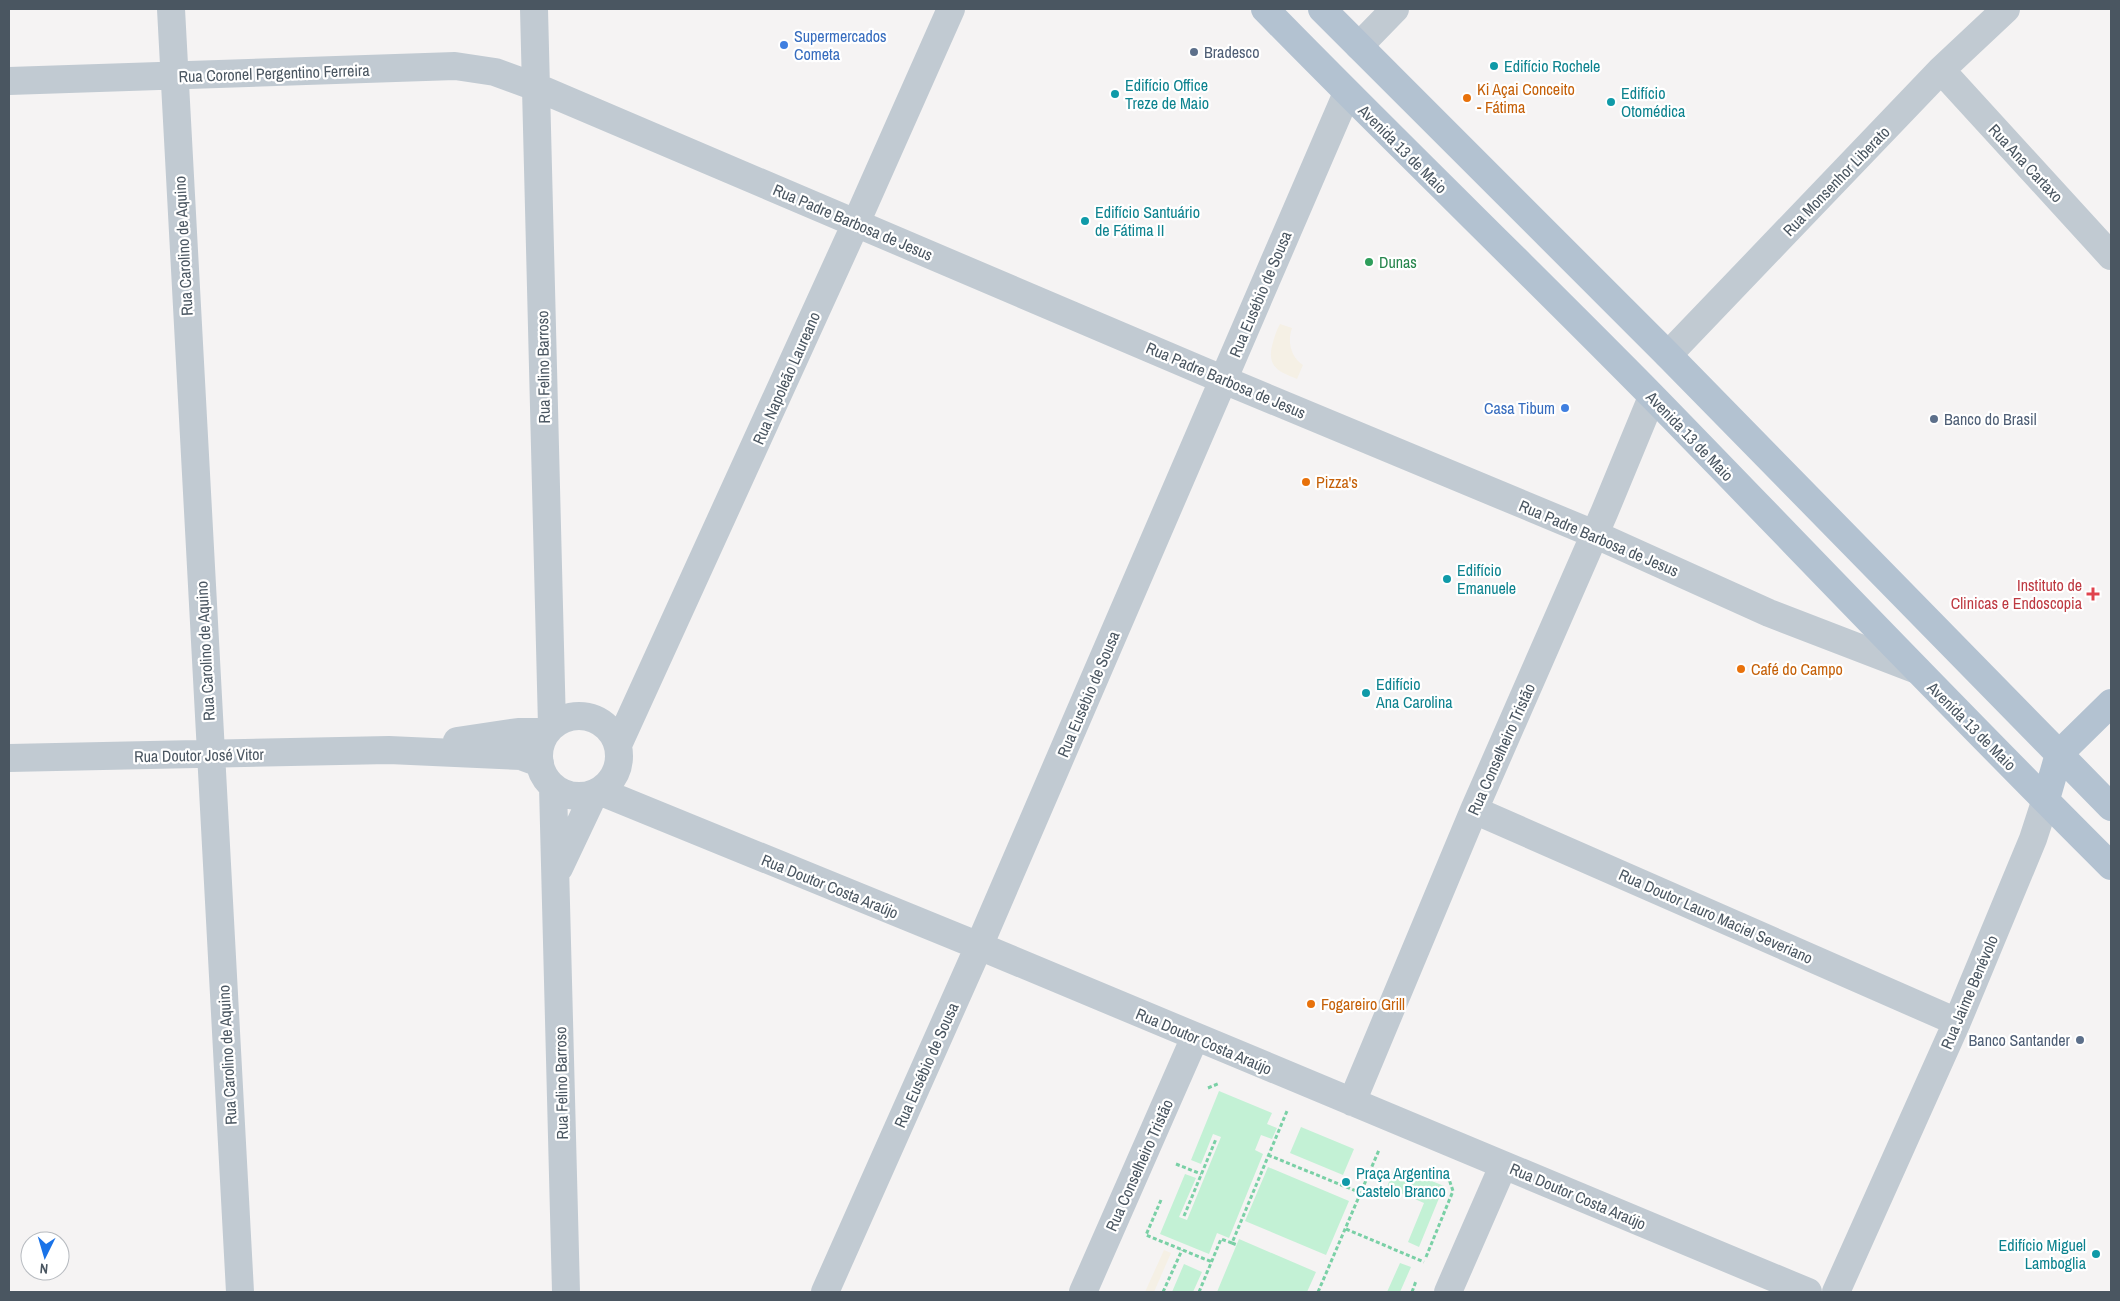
<svg xmlns="http://www.w3.org/2000/svg" width="2120" height="1301" font-family="'Archivo Narrow',sans-serif">
<style>
.green{fill:#c3f1d5}
.sand{fill:#f5f0e5}
.lines{fill:none;stroke-linecap:round;stroke-linejoin:round}
.path{stroke:#7ad0a6;stroke-width:3;stroke-dasharray:4 2.5;stroke-linecap:butt}
.minor{stroke:#c1cad2;stroke-width:28}
.major{stroke:#b3c2d1;stroke-width:28}
.shop-dot{fill:#3f7fe0;stroke:#fff;stroke-width:2}
.service-dot{fill:#5c6f8a;stroke:#fff;stroke-width:2}
.culture-dot{fill:#0f9aa8;stroke:#fff;stroke-width:2}
.food-dot{fill:#e8710a;stroke:#fff;stroke-width:2}
.leisure-dot{fill:#2e9e5b;stroke:#fff;stroke-width:2}
.health-dot{fill:#e0444e;stroke:#fff;stroke-width:2}
.labels{text-anchor:middle;dominant-baseline:central;stroke-width:4.5;stroke-linejoin:round;paint-order:stroke}
.shop-label{font-size:16px;fill:#366cbe;stroke:#fff;text-anchor:start}
.service-label{font-size:16px;fill:#4e5e75;stroke:#fff;text-anchor:start}
.culture-label{font-size:16px;fill:#0d838f;stroke:#fff;text-anchor:start}
.street-label{font-size:16px;fill:#4a5661;stroke:#fff}
.food-label{font-size:16px;fill:#c56008;stroke:#fff;text-anchor:start}
.leisure-label{font-size:16px;fill:#27864d;stroke:#fff;text-anchor:start}
.health-label{font-size:16px;fill:#be3a42;stroke:#fff;text-anchor:end}
</style>
<rect width="100%" height="100%" fill="#f5f3f3"/>
<!-- green -->
<path class="green" d="M1219 1091 1272 1113 1267 1124 1277 1128 1272 1139 1261 1135 1255 1150 1263 1154 1229 1238 1217 1233 1209 1254 1160 1234 1185 1174 1196 1178 1179 1217 1187 1220 1221 1137 1213 1134 1201 1164 1191 1160Z
M1301 1127 1354 1149 1343 1175 1290 1153Z
M1395 1166 1444 1186 1419 1247 1408 1242 1424 1203 1387 1187Z
M1268 1167 1349 1201 1326 1255 1245 1221Z
M1239 1239 1316 1272 1307 1292H1217Z
M1400 1263 1411 1267 1400 1292H1387Z
M1184 1264 1202 1272 1193 1292H1172Z"/>
<!-- sand -->
<path class="sand" d="M1280 324 1292 328C1287 342 1291 357 1303 365L1297 379C1280 372 1267 368 1272 346 1274 338 1276 331 1280 324Z
M1164 1250 1171 1253 1154 1292H1145Z"/>
<g class="lines">
<!-- path -->
<path class="path" d="M1208 1088 1220 1083
M1268 1155 1361 1193
M1176 1164 1201 1174
M1161 1200 1146 1235 1212 1262
M1184 1216 1216 1139
M1346 1229 1424 1262
M1232 1243 1237 1245
M1426 1257 1453 1191 1449 1179 1447 1178
M1163 1292 1182 1250
M1199 1292 1221 1239 1232 1243 1287 1111
M1318 1292 1379 1150
M1412 1292 1416 1281"/>
<!-- minor -->
<path class="minor" d="M171 9 240 1292
M534 9 552 726
M1359 46 1395 9
M1941 70 2111 256
M9 81 455 66 495 72 536 87 1224 380 1594 534 1769 613 1917 670
M1668 355 1941 70 2006 9
M539 756a40 40 0 1 1 80 0a40 40 0 1 1-80 0Z
M457 741 518 732H546
M618 745 856 223 951 9
M9 758 389 750 521 756 540 763
M553 787 566 1292
M599 791 979 946 1808 1292
M1474 810 1957 1022
M559 868 594 794
M1352 1102 1474 810 1604 513 1652 397
M825 1292 979 946 1347 93
M1083 1292 1195 1037
M1448 1292 1503 1166
M1836 1292 1957 1022 2033 839 2046 799"/>
<!-- major -->
<path class="major" d="M1265 9C1393 140 1525 267 1654 398 1806 554 1956 712 2111 866
M1322 9 1668 355 2111 807
M2046 799 2059 754 2111 703"/>
</g>
<!-- markers -->
<g class="shop-dot">
<circle cx="784" cy="45" r="5"/>
<circle cx="1565" cy="408" r="5"/>
</g>
<g class="service-dot">
<circle cx="1194" cy="52" r="5"/>
<circle cx="1934" cy="419" r="5"/>
<circle cx="2080" cy="1040" r="5"/>
</g>
<g class="culture-dot">
<circle cx="1494" cy="66" r="5"/>
<circle cx="1115" cy="94" r="5"/>
<circle cx="1611" cy="102" r="5"/>
<circle cx="1085" cy="221" r="5"/>
<circle cx="1447" cy="579" r="5"/>
<circle cx="1366" cy="693" r="5"/>
<circle cx="1346" cy="1182" r="5"/>
<circle cx="2096" cy="1254" r="5"/>
</g>
<g class="food-dot">
<circle cx="1467" cy="98" r="5"/>
<circle cx="1306" cy="482" r="5"/>
<circle cx="1741" cy="669" r="5"/>
<circle cx="1311" cy="1004" r="5"/>
</g>
<circle class="leisure-dot" cx="1369" cy="262" r="5"/>
<path class="health-dot" d="M2090.5 586.5h5v5h5v5h-5v5h-5v-5h-5v-5h5z"/>
<g class="labels">
<!-- shop labels -->
<g class="shop-label">
<text x="794" y="36">Supermercados<tspan x="794" dy="18">Cometa</tspan></text>
<text x="1555" y="408" text-anchor="end">Casa Tibum</text>
</g>
<!-- service labels -->
<g class="service-label">
<text x="1204" y="52">Bradesco</text>
<text x="1944" y="419">Banco do Brasil</text>
<text x="2070" y="1040" text-anchor="end">Banco Santander</text>
</g>
<!-- culture labels -->
<g class="culture-label">
<text x="1504" y="66">Edifício Rochele</text>
<text x="1125" y="85">Edifício Office<tspan x="1125" dy="18">Treze de Maio</tspan></text>
<text x="1621" y="93">Edifício<tspan x="1621" dy="18">Otomédica</tspan></text>
<text x="1095" y="212">Edifício Santuário<tspan x="1095" dy="18">de Fátima II</tspan></text>
<text x="1457" y="570">Edifício<tspan x="1457" dy="18">Emanuele</tspan></text>
<text x="1376" y="684">Edifício<tspan x="1376" dy="18">Ana Carolina</tspan></text>
<text x="1356" y="1173">Praça Argentina<tspan x="1356" dy="18">Castelo Branco</tspan></text>
<text x="2086" y="1245" text-anchor="end">Edifício Miguel<tspan x="2086" dy="18">Lamboglia</tspan></text>
</g>
<!-- street labels -->
<g class="street-label">
<text transform="translate(274 73) rotate(-2)">Rua Coronel Pergentino Ferreira</text>
<text transform="translate(1403 149) rotate(45)">Avenida 13 de Maio</text>
<text transform="translate(2026 163) rotate(47)">Rua Ana Cartaxo</text>
<text transform="translate(1836 181) rotate(-46)">Rua Monsenhor Liberato</text>
<text transform="translate(853 222) rotate(23)">Rua Padre Barbosa de Jesus</text>
<text transform="translate(183 246) rotate(-93)">Rua Carolino de Aquino</text>
<text transform="translate(1260 294) rotate(-67)">Rua Eusébio de Sousa</text>
<text transform="translate(543 367) rotate(-91)">Rua Felino Barroso</text>
<text transform="translate(786 378) rotate(-66)">Rua Napoleão Laureano</text>
<text transform="translate(1226 380) rotate(23)">Rua Padre Barbosa de Jesus</text>
<text transform="translate(1690 436) rotate(46)">Avenida 13 de Maio</text>
<text transform="translate(1599 538) rotate(23)">Rua Padre Barbosa de Jesus</text>
<text transform="translate(205 651) rotate(-93)">Rua Carolino de Aquino</text>
<text transform="translate(1088 694) rotate(-67)">Rua Eusébio de Sousa</text>
<text transform="translate(1972 726) rotate(45)">Avenida 13 de Maio</text>
<text transform="translate(1501 749) rotate(-66)">Rua Conselheiro Tristão</text>
<text transform="translate(199 755) rotate(-1)">Rua Doutor José Vitor</text>
<text transform="translate(830 886) rotate(22)">Rua Doutor Costa Araújo</text>
<text transform="translate(1716 916) rotate(24)">Rua Doutor Lauro Maciel Severiano</text>
<text transform="translate(1969 992) rotate(-67)">Rua Jaime Benévolo</text>
<text transform="translate(1204 1041) rotate(23)">Rua Doutor Costa Araújo</text>
<text transform="translate(227 1055) rotate(-93)">Rua Carolino de Aquino</text>
<text transform="translate(926 1065) rotate(-66)">Rua Eusébio de Sousa</text>
<text transform="translate(561 1083) rotate(-91)">Rua Felino Barroso</text>
<text transform="translate(1139 1165) rotate(-66)">Rua Conselheiro Tristão</text>
<text transform="translate(1578 1196) rotate(23)">Rua Doutor Costa Araújo</text>
</g>
<!-- food labels -->
<g class="food-label">
<text x="1477" y="89">Ki Açai Conceito<tspan x="1477" dy="18">- Fátima</tspan></text>
<text x="1316" y="482">Pizza's</text>
<text x="1751" y="669">Café do Campo</text>
<text x="1321" y="1004">Fogareiro Grill</text>
</g>
<!-- leisure labels -->
<g class="leisure-label">
<text x="1379" y="262">Dunas</text>
</g>
<!-- health labels -->
<g class="health-label">
<text x="2082" y="585">Instituto de<tspan x="2082" dy="18">Clinicas e Endoscopia</tspan></text>
</g>
</g>
<!-- border -->
<rect width="2120" height="1301" fill="none" stroke="#4a5661" stroke-width="20"/>
<!-- north arrow -->
<g transform="translate(45 1256) rotate(185)"><circle r="24" fill="#ffffff" stroke="#b7bbc0"/>
<path d="M0-4L9 19L0 12L-9 19Z" fill="#1a73e8"/>
<text y="-8" font-size="14" font-weight="bold" text-anchor="middle" fill="#4a5661">N</text>
</g>
</svg>
